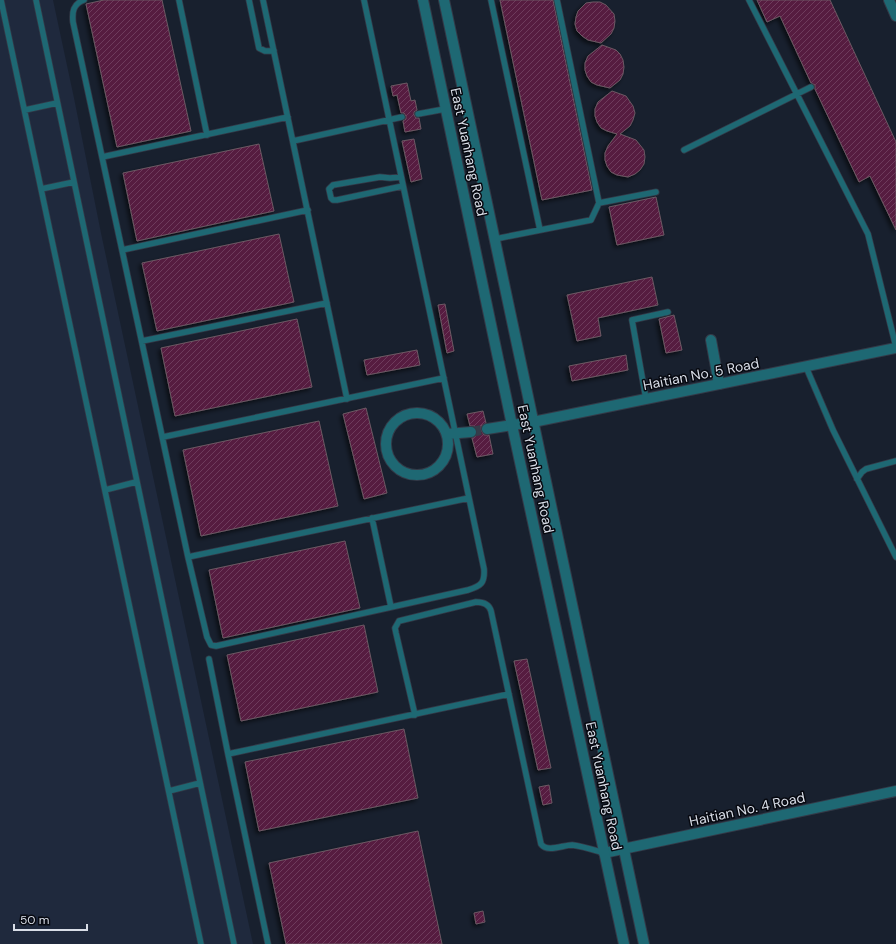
<svg xmlns="http://www.w3.org/2000/svg" width="896" height="944" font-family="'DM Sans',sans-serif">
<style>
.built{fill:#1f293d}
.building{fill:url(#building-hatch);stroke:#6c5963;filter:url(#shadow)}
.lines{fill:none;stroke-linecap:round;stroke-linejoin:round}
.minor-tunnel{stroke:#353c4a;stroke-width:10;stroke-dasharray:10 5;stroke-linecap:butt}
.service-casing{stroke:#333a48;stroke-width:7}
.minor-casing{stroke:#333a48;stroke-width:12}
.tertiary-casing{stroke:#333a48;stroke-width:12}
.service{stroke:#1e6873;stroke-width:5.5}
.minor{stroke:#1e6873;stroke-width:10}
.tertiary{stroke:#1e6873;stroke-width:10}
.labels{text-anchor:middle;dominant-baseline:central;stroke-width:3;stroke-linejoin:round;paint-order:stroke}
.street-label{font-size:14px;fill:#d8dde7;stroke:#070910}
</style>
<defs>
<pattern id="building-hatch" width="6" height="6" patternUnits="userSpaceOnUse"><rect width="6" height="6" fill="#561a40"/><path d="M-1 1l2-2M0 6l6-6M5 7l2-2" fill="none" stroke="#6e3b5c"/></pattern>
<filter id="shadow"><feDropShadow dx="-2.5" dy="2.5" stdDeviation="2" flood-color="#0009"/></filter>
</defs>
<rect width="100%" height="100%" fill="#18202e"/>
<!-- built -->
<path class="built" d="M0 0H53L74 98 101 233 253 944H0Z"/>
<!-- building -->
<path class="building" d="M104 0H162L191 131 117 147 86 4Z
M500 0H553L592 190 542 200Z
M757 0H830L896 142V230L870 176 859 182 815 89V85L811 83 780 16 767 22Z
M593 2H600L606 5 614 14 615 21 614 28 611 34 601 43 588 40 582 36 577 31 575 24 576 17 578 11 586 3Z
M602 45 616 50 620 54 623 60 624 67 623 74 620 80 610 88 597 85 591 82 587 76 585 70V63L588 56Z
M407 83 411 101 415 100 417 110 414 112V115L416 118H419L421 129 405 132 403 121 406 119V116L404 113H401L397 95 393 96 391 86Z
M612 91 626 96 633 106 635 113 633 120 630 126 620 134 636 140 644 150 645 157 644 164 640 170 635 174 628 177 617 175 611 172 607 166 605 160V153L608 146 617 134 607 131 601 128 597 122 595 116V109L598 102Z
M414 139 422 179 411 182 402 141Z
M259 144 274 211 137 241 123 173Z
M656 197 664 235 617 245 609 207Z
M279 234 294 302 157 331 142 263Z
M652 277 658 305 598 318 601 336 577 341 567 295Z
M445 304 454 351 447 353 438 305Z
M674 315 682 350 666 353 659 319Z
M297 319 312 387 175 416 161 348Z
M417 350 420 365 367 375 364 360Z
M626 355 628 370 572 381 569 366Z
M366 408 387 493 364 499 343 414Z
M483 411 486 423 481 426V430L484 435H489L493 454 477 457 472 438 477 435V431L474 426H470L467 414Z
M319 421 338 506 201 536 183 450Z
M345 541 360 608 223 638 209 570Z
M364 625 378 692 241 721 227 655Z
M527 659 551 768 538 770 514 661Z
M404 729 418 798 259 831 245 762Z
M549 785 552 803 543 805 539 787Z
M418 831 442 944H286L269 863Z
M483 911 485 922 476 924 474 913Z"/>
<g class="lines">
<!-- minor-tunnel -->
<path class="minor-tunnel" d="M471 432 487 429"/>
<!-- service casing -->
<g class="service-casing">
<path id="service" d="M1 0 201 944
M36 0 234 944
M84 0C73 4 72 12 73 22L188 557 207 637 211 645 216 646 468 590C481 586 485 583 484 569L364 0
M179 0 207 135
M249 0 259 48 265 51H274
M263 0 347 399
M491 0 540 230
M749 0 868 234 896 347
M25 110 57 103
M418 114 445 109
M293 141 402 117
M684 150 811 87
M102 157 288 117
M401 177 390 178 380 177 333 185 329 189 331 198 333 200H337L403 186
M41 189 74 182
M599 203 656 192
M495 239 591 220 599 203 557 0
M122 250 308 210
M142 341 327 303
M806 367 833 430 896 557
M646 399 632 320 668 312
M163 437 444 378
M857 479 862 472 866 469 896 461
M105 490 136 482
M372 518 391 607
M188 557 469 498
M209 659 228 754 509 694
M415 715 396 633 395 628 399 621 476 602C483 602 489 604 491 611L541 844C547 853 563 845 572 845 582 846 594 850 604 853
M228 754 268 944
M169 791 200 783"/>
</g>
<!-- minor casing -->
<g class="minor-casing">
<path id="minor" d="M889 0 896 16
M711 340 719 384
M386 444a31 31 0 1 1 62 0a31 31 0 1 1-62 0Z
M487 429 512 425
M447 434 471 432
M604 853 896 791"/>
</g>
<!-- tertiary casing -->
<g class="tertiary-casing">
<path id="tertiary" d="M423 0 512 425 624 944
M444 0 644 944
M512 425 533 422 896 348"/>
</g>
<!-- service -->
<use href="#service" class="service"/>
<!-- minor -->
<use href="#minor" class="minor"/>
<!-- tertiary -->
<use href="#tertiary" class="tertiary"/>
</g>
<g class="labels">
<!-- street labels -->
<g class="street-label">
<text transform="translate(469 152) rotate(78)">East Yuanhang Road</text>
<text transform="translate(701 374) rotate(-11)">Haitian No. 5 Road</text>
<text transform="translate(536 469) rotate(78)">East Yuanhang Road</text>
<text transform="translate(604 786) rotate(78)">East Yuanhang Road</text>
<text transform="translate(747 809) rotate(-12)">Haitian No. 4 Road</text>
</g>
</g>
<!-- scale -->
<path d="M14 924v6h73v-6" fill="none" stroke="#d8dde7" stroke-width="2"/>
<text x="20" y="924" font-size="12" fill="#d8dde7" stroke="#070910" stroke-width="3" paint-order="stroke">50 m</text>
</svg>
